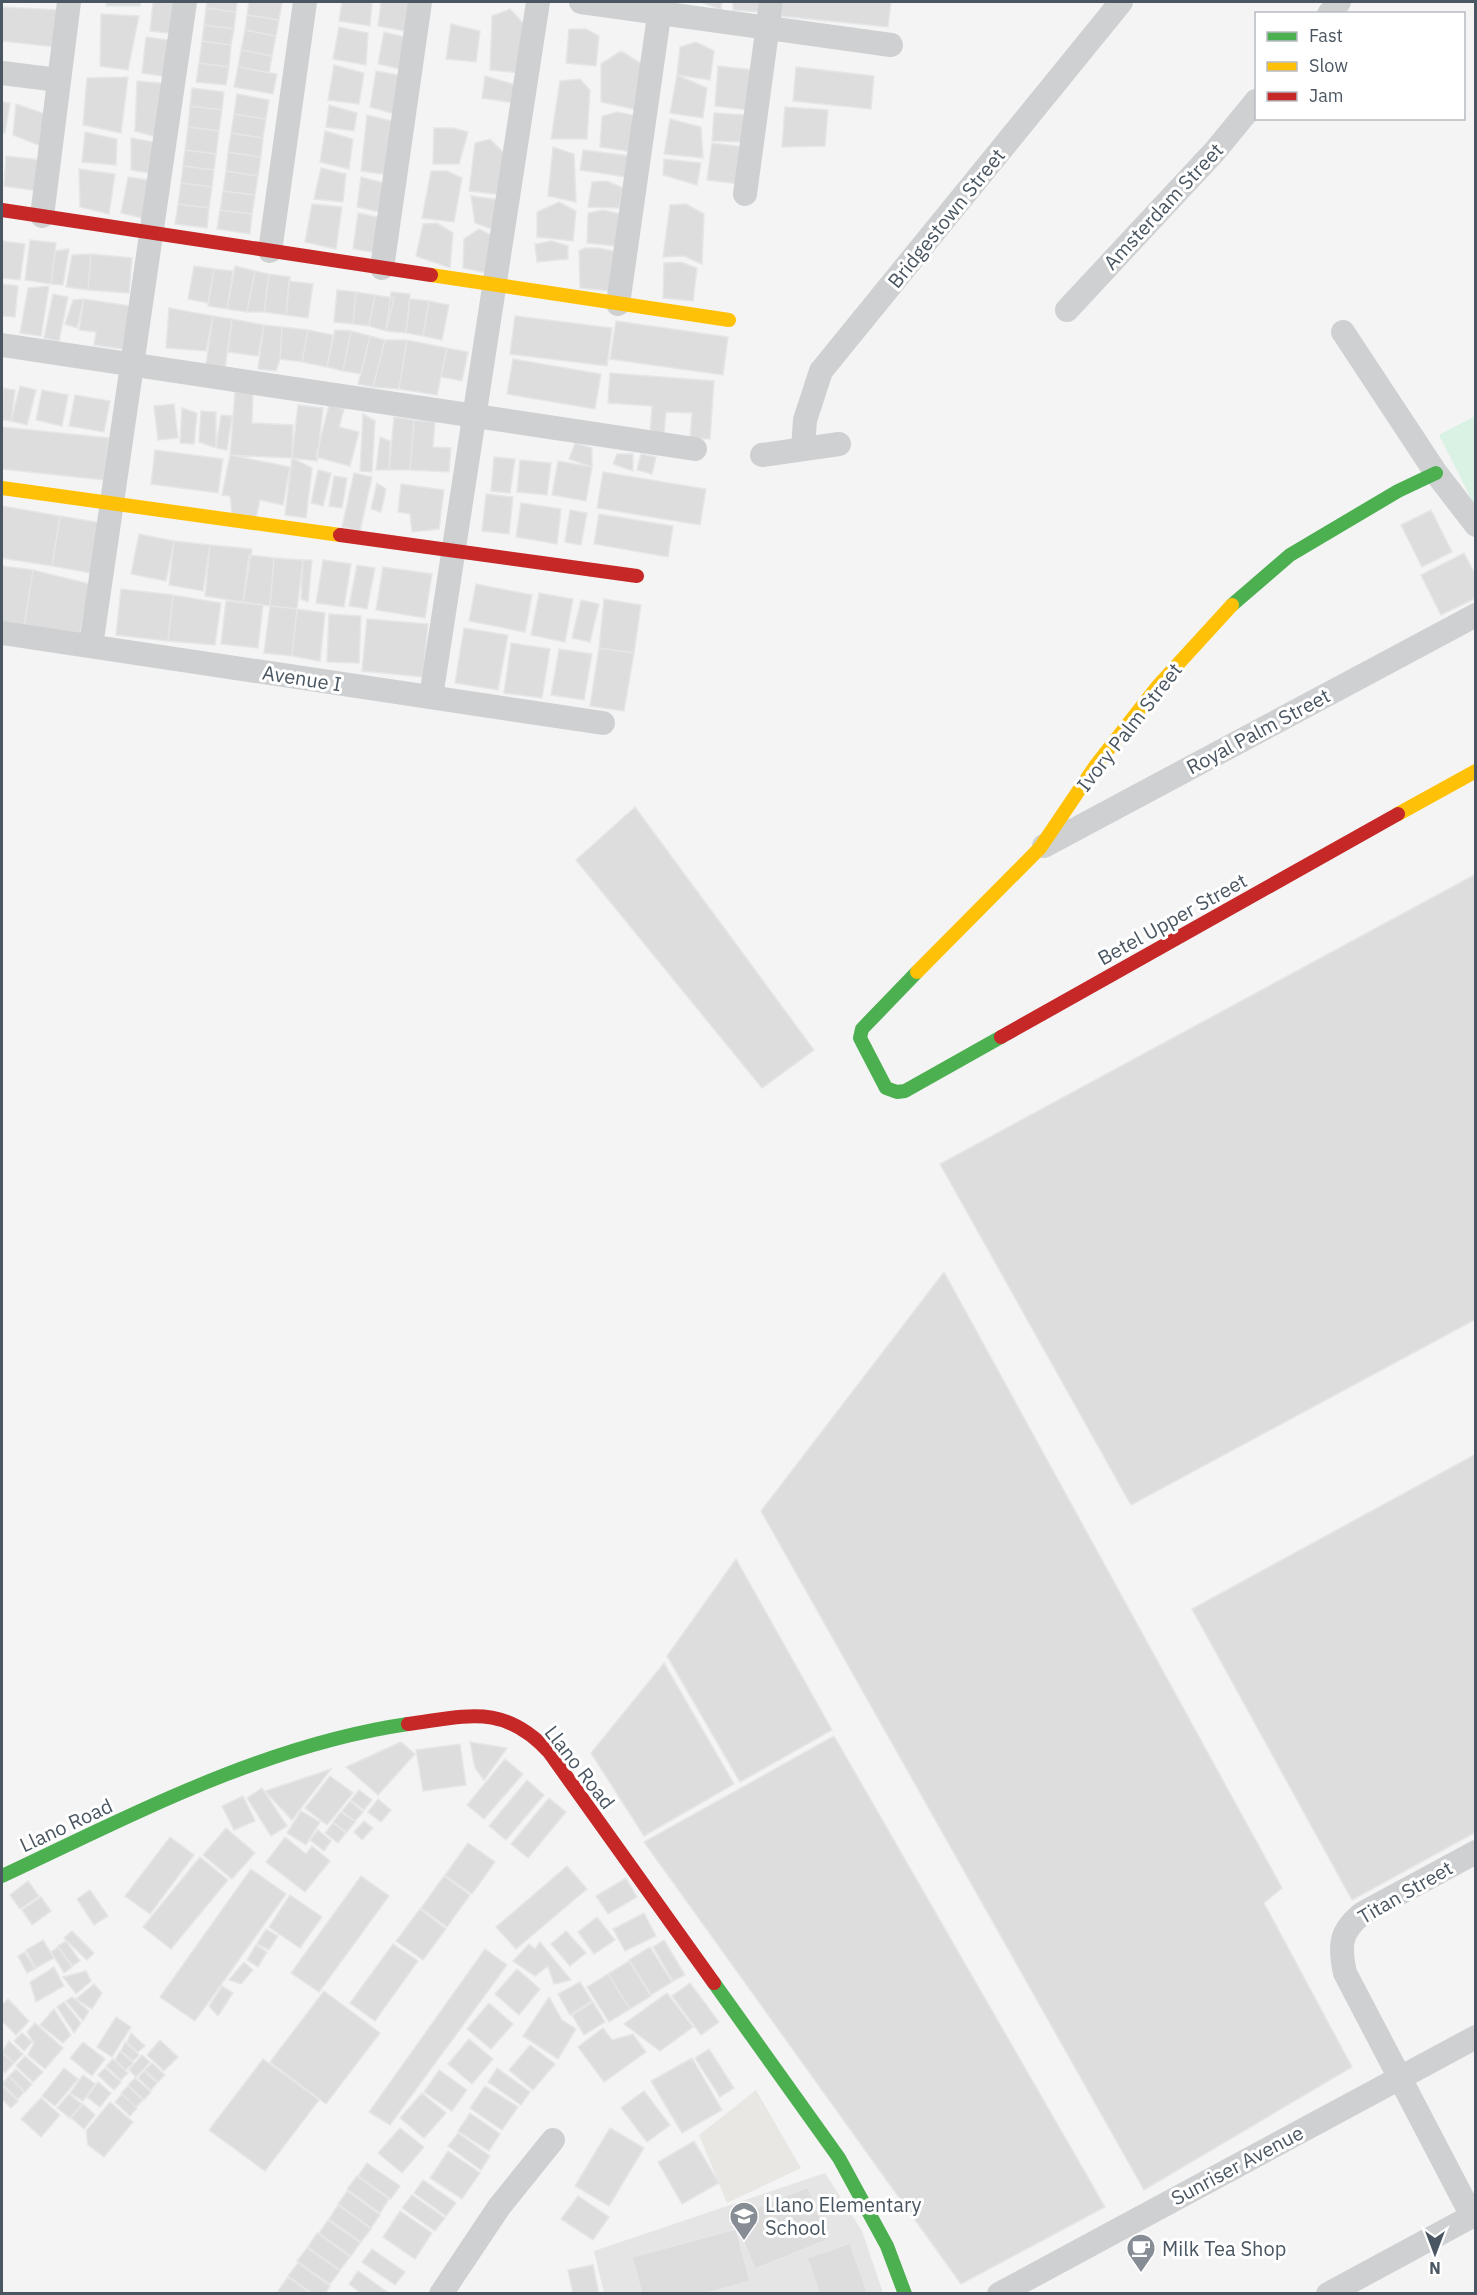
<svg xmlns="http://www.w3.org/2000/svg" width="1477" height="2295" font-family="'IBM Plex Sans',sans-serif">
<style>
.commercial{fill:#e8e7e3}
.education{fill:#e6e5e6}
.green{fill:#d9f2e3}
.building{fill:#ddddde;stroke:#e5e6e7;stroke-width:1.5}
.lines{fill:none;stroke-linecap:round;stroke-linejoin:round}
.street{stroke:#ced0d2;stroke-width:24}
.fast{stroke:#4caf50;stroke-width:14}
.slow{stroke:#ffc107;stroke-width:14}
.jam{stroke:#c62828;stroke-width:14}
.labels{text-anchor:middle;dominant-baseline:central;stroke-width:6;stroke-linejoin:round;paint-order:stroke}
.street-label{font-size:20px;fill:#4a5661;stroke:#fff}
.poi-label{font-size:20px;fill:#4a5661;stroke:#fff;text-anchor:start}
</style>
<rect width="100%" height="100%" fill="#f4f4f4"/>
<!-- commercial -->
<path class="commercial" d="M756 2090 801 2168 727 2203 699 2135Z"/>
<!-- education -->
<path class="education" d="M825 2173 862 2231 883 2293H604L594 2251Z"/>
<!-- green -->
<path class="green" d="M1475 416V506L1439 435Z"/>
<!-- building -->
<path class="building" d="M106 2H141L140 6H106Z
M153 2H181L177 34 150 31Z
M207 2H237L236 12 206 8Z
M249 2H282L279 20 247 15Z
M342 2H372L370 26 339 21Z
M381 2H415L410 32 378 26Z
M694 2H722L721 10 701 2Z
M733 2H763L762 12 733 10Z
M783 2H891L888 27 781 16Z
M2 7 59 10 55 47 2 41Z
M206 8 236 12 234 29 204 25Z
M510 9 525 25 520 73 490 70 492 16Z
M101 14 139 16 128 70 100 66Z
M247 15 279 20 276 36 245 30Z
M451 24 480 31 476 62 446 59Z
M204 25 234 29 231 45 202 41Z
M339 27 368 33 366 65 333 59Z
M569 29H586L599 36 596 66 566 63Z
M245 30 276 36 272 56 241 50Z
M384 32 409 38 405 70 378 64Z
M146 37 176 41 169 77 142 73Z
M202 41 231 45 229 67 199 63Z
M696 42 714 51 710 80 677 75 680 47Z
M241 50 272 56 269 73 238 67Z
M621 51 642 64 638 110 601 102V64Z
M199 63 229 67 226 85 196 82Z
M334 65 364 73 359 104 328 100Z
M718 66 754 70 749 110 715 106Z
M238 67 277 74 273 94 234 87Z
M796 67 874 76 871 109 793 101Z
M376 71 404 76 398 115 370 107Z
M677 75 707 88 703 118 670 113Z
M485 76 516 85 514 103 482 98Z
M128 77 121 133 83 125 87 78Z
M580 79 590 90 587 139H551L560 81Z
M137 81 169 84 160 138 135 131Z
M192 88 224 92 222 110 190 106Z
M237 94 269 100 266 119 234 114Z
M2 102 10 103 5 133H2Z
M16 104 48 115 41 146 13 135Z
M329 105 357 113 354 131 326 127Z
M190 106 222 110 219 131 188 127Z
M785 107 828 110 825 146 782 147Z
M617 112 633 115V152L600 147 602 116Z
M714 113 746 115 745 142 712 141Z
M234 114 266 119 263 138 231 133Z
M367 115 396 122 390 175 361 171Z
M670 119 701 127 703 158 664 154Z
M188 127 219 131 216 154 185 150Z
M434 128H453L468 132 459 164H433Z
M325 131 353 139 349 169 320 162Z
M85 132 117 139 116 165 82 162Z
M231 133 263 138 261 157 228 152Z
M131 138 160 143 155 174 131 170Z
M490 139 508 157 503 195 469 191 475 143Z
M712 143 744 147 739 184 707 180Z
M553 147 574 154 576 202 548 196Z
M185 150 216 154 214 170 183 166Z
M583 150 631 156 626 177 580 170Z
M228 152 261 157 258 176 226 171Z
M6 156 41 160 38 191 4 186Z
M664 159 701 163 697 185 663 175Z
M183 166 214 170 212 187 181 183Z
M321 168 346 174 343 202 314 199Z
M79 169 115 174 109 214 80 207Z
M226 171 258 176 255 195 223 191Z
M431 171H447L462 178 454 222 422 218Z
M128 177 155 181 151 220 121 213Z
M361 177 388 184 384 213 357 207Z
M607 181 623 188 619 208 588 207 592 182Z
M181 183 212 187 209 208 178 204Z
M223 191 255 195 252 214 220 210Z
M471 196 500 200 494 230 475 223Z
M559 202 576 211 573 241 537 237V212Z
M178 204 209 208 207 228 175 224Z
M312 204 342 207 336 249 305 242Z
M686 204 704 214 702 264 684 256 663 257 670 205Z
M220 210 252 214 250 234 217 229Z
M603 210 621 214 615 246 587 243 588 213Z
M358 213 383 218 378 253 353 249Z
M437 223 453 233 450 268 416 256 423 224Z
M479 229 493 236 492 274 463 268 464 239Z
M30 240 56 243 51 284 25 280Z
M2 241 25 244 20 280 2 278Z
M552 241 568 246V259L537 262 535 244Z
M585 248H597L614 251 609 291 580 288 579 251Z
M69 249 63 285 51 284 55 251Z
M91 254 132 258 129 293 88 290Z
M91 254 88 290 66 287 72 255Z
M681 262 697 268 693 301 663 298 664 263Z
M194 266 214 269 208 303 188 299Z
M235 266 255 271 247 312 227 309Z
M214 269 233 271 227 309 208 306Z
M255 271 269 274 264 312H247Z
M269 274 290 277 286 315 264 312Z
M289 281 313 284 308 318 286 315Z
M2 284 18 286 15 317 2 316Z
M49 286 41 336 20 333 28 288Z
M337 290 356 292 353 324 334 322Z
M356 292 375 295 369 326 353 324Z
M391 292 410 294 406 333 386 331Z
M53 294 68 297 59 341 44 338Z
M375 295 394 298 386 331 369 326Z
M84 299 77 328 65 324 73 300Z
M84 299 130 306 123 349 94 345 96 332 79 330Z
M410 299 429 301 423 336 406 333Z
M429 301 449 305 442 340 423 336Z
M169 308 213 316 206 351 166 348Z
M213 316 232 319 225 368 206 365Z
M515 316 612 328 607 366 510 354Z
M232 319 264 325 258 356 228 352Z
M616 321 728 337 723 375 610 359Z
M264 325 282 327 280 359 276 371 258 369Z
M282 327 308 330 302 362 280 359Z
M308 330 333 335 327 367 302 362Z
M335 330 351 331 343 371 327 367Z
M351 331 370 336 361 374 343 371Z
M370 336 385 340 373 387 358 384Z
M385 340H407L399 389 373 387Z
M407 340 447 348 437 395 399 389Z
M447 348 468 352 462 381 441 377Z
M513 359 601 374 595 409 507 394Z
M610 373 714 381 710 439 690 438 692 413 666 412 664 436 650 435 652 406 608 403Z
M20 386 36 390 27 425 11 421Z
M3 388 15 390 11 421 2 420Z
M42 390 68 395 62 426 36 420Z
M235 392H253L252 423 293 425 292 458 230 455Z
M75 395 110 401 104 432 69 426Z
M174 404 178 438 158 440 154 406Z
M298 405 323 408 317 461 292 458Z
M329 405 344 409 339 427 359 432 350 466 316 457Z
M182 408 197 413 194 444 180 443Z
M201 411 216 412V448L199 442Z
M363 414 375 421 372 472 360 471Z
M221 415 232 416 227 450 216 448Z
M394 417 414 420 410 470H389Z
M414 420 435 422 433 447 451 448 449 472 410 470Z
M2 427 109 438 104 480 2 469Z
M380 437 390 441 389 470H376Z
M575 443 592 448V467L569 459Z
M155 450 223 459 218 493 151 484Z
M617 454H633V471L613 464Z
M641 454 656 457 652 474 637 470Z
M230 455 290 467 283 505 260 500 256 518 232 514 230 496 222 495Z
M494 457 515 459 510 493 491 491Z
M292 458 312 468 306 518 285 515Z
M520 460 551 463 547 495 517 492Z
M558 461 592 467 586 501 552 495Z
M318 470 331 473 323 506 311 503Z
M603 472 706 489 700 525 597 508Z
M354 473 372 477 360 531 342 527Z
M334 476 347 478 342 508 329 506Z
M377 483 386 489 381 512 371 509Z
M401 484 444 490 439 529 412 532 410 514 398 512Z
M486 494 513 497 509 534 482 531Z
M521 503 561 509 557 544 516 537Z
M2 506 60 516 52 566 2 558Z
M570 510 587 513 581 545 565 542Z
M1431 510 1452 552 1422 567 1401 525Z
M599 514 673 526 668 557 594 544Z
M60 516 102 523 91 573 52 566Z
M139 534 174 541 166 581 131 574Z
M174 541 210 545 203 591 169 585Z
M210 545 252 549 243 602 205 596Z
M1464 553 1476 576V598L1441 615 1421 575Z
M249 555 274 558 270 606 243 602Z
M274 558 303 560 297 609 270 606Z
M303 560H312L308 602 301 599Z
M323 560 351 564 344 607 316 603Z
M357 565 375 568 367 609 349 606Z
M2 566 33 570 24 627 2 623Z
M383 567 432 574 425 618 376 610Z
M33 570 90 584 80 635 24 627Z
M476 584 532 595 525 632 469 621Z
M121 589 173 595 168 641 116 635Z
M539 593 573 599 565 642 531 635Z
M173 595 221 603 215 645 168 641Z
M604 599 641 605 634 653 599 648Z
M581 600 599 604 590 642 572 638Z
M226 601 263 605 258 648 221 644Z
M270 606 297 609 292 656 264 653Z
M297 609 325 613 320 661 292 656Z
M329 614 361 616 359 663 327 662Z
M367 619 428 624 423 677 362 671Z
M464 628 508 635 498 690 455 683Z
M511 643 550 649 542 698 504 693Z
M599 648 634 653 624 711 590 706Z
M559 649 592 654 584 700 551 695Z
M635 807 814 1050 762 1088 576 860Z
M1476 874V1319L1131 1505 940 1164Z
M944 1272 1282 1888 1264 1903 1352 2067 1144 2190 761 1511Z
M1476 1454V1832L1352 1900 1192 1609Z
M736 1559 832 1730 740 1782 667 1656Z
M664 1663 734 1784 644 1836 591 1753Z
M834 1736 1105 2207 961 2284 644 1842Z
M401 1742 415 1754 378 1795 346 1767Z
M470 1742 507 1748 484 1780 475 1768Z
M460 1744 466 1785 423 1791 416 1750Z
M505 1759 523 1774 484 1819 467 1805Z
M331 1769 292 1820 265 1791Z
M330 1776 353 1793 327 1825 305 1808Z
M527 1780 544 1795 506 1840 489 1826Z
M262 1788 287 1826 271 1836 247 1798Z
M359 1790 372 1800 364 1810 351 1800Z
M243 1796 255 1821 234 1830 222 1806Z
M549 1798 566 1812 528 1858 511 1844Z
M378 1799 391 1810 381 1822 368 1812Z
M350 1801 363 1812 355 1821 342 1811Z
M301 1811 320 1822 306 1845 287 1833Z
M341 1812 355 1822 347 1832 333 1822Z
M364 1821 373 1828 362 1840 354 1832Z
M333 1823 346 1833 338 1843 325 1833Z
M226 1828 255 1853 232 1879 203 1855Z
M318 1830 331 1841 324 1851 310 1840Z
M170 1837 194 1855 150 1914 125 1896Z
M285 1837 306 1854 312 1846 330 1861 305 1892 266 1862Z
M468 1843 495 1862 472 1894 445 1875Z
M200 1857 228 1880 171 1949 143 1927Z
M567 1866 587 1889 516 1949 496 1927Z
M251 1869 286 1894 195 2021 160 1997Z
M361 1876 389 1896 319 1992 291 1973Z
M444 1876 470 1895 447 1927 421 1908Z
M626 1878 637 1897 608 1914 596 1896Z
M28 1881 39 1896 20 1909 10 1895Z
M90 1890 108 1916 94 1925 77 1899Z
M290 1895 322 1917 300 1948 269 1927Z
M41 1897 51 1911 32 1925 22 1910Z
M420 1909 446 1929 423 1960 396 1941Z
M644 1913 656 1936 625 1951 613 1929Z
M597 1917 615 1940 594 1954 578 1932Z
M266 1929 278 1936 269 1950 257 1944Z
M72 1931 94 1953 87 1960 64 1938Z
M566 1931 586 1953 570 1966 551 1944Z
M43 1940 54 1958 36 1968 26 1950Z
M664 1940 685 1975 673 1981 653 1947Z
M66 1941 80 1961 72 1966 58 1946Z
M540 1942 571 1980 554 1984 548 1966 535 1976 513 1961 529 1944 535 1949Z
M393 1944 418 1961 375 2021 350 2003Z
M256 1945 267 1952 258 1967 247 1960Z
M58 1947 72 1967 64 1973 51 1952Z
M650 1947 672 1982 651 1995 629 1960Z
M485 1949 507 1965 390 2125 369 2112Z
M25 1952 35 1969 27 1973 18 1956Z
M629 1961 651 1996 630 2009 608 1974Z
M244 1962 253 1970 241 1984 229 1980Z
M54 1967 64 1986 36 2002 30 1982Z
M517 1969 540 1989 519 2015 495 1994Z
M86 1971 91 1981 76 1994 63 1977Z
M608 1974 630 2009 609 2022 587 1987Z
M580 1982 592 2001 570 2015 558 1994Z
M690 1983 719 2022 701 2035 672 1996Z
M94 1984 102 1993 92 2009 76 1999Z
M222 1986 233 1993 218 2016 209 2006Z
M324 1991 380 2033 326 2104 270 2062Z
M667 1993 693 2027 660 2051 624 2024Z
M72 1997 89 2011 83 2021 66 2001Z
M549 1997 562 2020 576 2029 558 2059 523 2036Z
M8 1999 29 2021 16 2035 2 2021V2005Z
M64 2002 81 2023 74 2033 57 2007Z
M593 2002 605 2022 584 2035 572 2015Z
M489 2003 513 2024 491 2049 467 2029Z
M54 2009 71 2035 63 2043 40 2025Z
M116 2017 131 2027 112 2057 97 2047Z
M35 2023 63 2048 45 2069 28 2055 34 2043 27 2032Z
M603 2028 612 2040 633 2034 646 2052 604 2082 578 2047Z
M22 2033 32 2042 24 2051 14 2041Z
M131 2033 145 2046 138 2052 127 2042Z
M469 2039 493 2059 472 2084 448 2064Z
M160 2040 178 2057 164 2071 147 2055Z
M9 2041 23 2054 14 2063 2 2052Z
M83 2042 105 2059 92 2076 70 2058Z
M125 2042 139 2055 133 2061 121 2051Z
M530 2045 555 2064 533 2090 509 2070Z
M709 2049 734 2088 720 2097 695 2058Z
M120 2051 133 2063 126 2070 115 2060Z
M2 2053 14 2063 5 2073 2 2070Z
M142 2055 150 2062 136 2077 129 2070Z
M25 2056 43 2072 33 2082 16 2066Z
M692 2058 722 2110 682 2133 651 2081Z
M113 2059 128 2073 121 2080 106 2066Z
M263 2059 319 2100 265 2171 209 2130Z
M152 2063 165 2075 158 2082 145 2070Z
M64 2068 78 2079 55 2106 42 2096Z
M105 2068 121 2082 114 2090 98 2075Z
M497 2068 530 2092 521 2105 488 2082Z
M16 2069 32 2084 25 2092 9 2076Z
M439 2070 467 2090 452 2111 424 2092Z
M144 2071 157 2083 151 2090 138 2078Z
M83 2075 95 2084 83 2101 70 2093Z
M9 2076 24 2092 18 2099 2 2084Z
M135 2078 151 2092 144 2100 128 2085Z
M98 2082 111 2093 100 2107 87 2097Z
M2 2086 18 2101 11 2108 2 2099Z
M128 2086 143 2100 136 2107 121 2093Z
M485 2086 518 2107 502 2130 470 2108Z
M644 2091 670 2125 647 2142 621 2108Z
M422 2093 446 2113 424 2138 400 2118Z
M69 2094 82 2104 70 2118 57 2108Z
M122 2094 137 2108 130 2116 115 2102Z
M41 2098 60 2115 41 2137 21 2119Z
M110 2102 133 2122 104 2157 88 2145 86 2131Z
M83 2104 95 2115 84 2129 71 2118Z
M470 2113 500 2134 489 2151 458 2131Z
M400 2128 424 2147 402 2173 378 2153Z
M610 2128 644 2148 609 2206 575 2186Z
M458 2133 490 2156 481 2170 448 2146Z
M694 2141 719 2183 682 2204 658 2162Z
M448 2151 480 2173 462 2199 430 2178Z
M367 2163 400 2186 391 2199 358 2176Z
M357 2176 389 2199 380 2213 347 2189Z
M423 2180 456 2203 446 2216 414 2193Z
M808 2187 829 2239 755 2269 733 2217Z
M347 2191 380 2215 371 2228 338 2204Z
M412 2195 445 2218 435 2231 402 2208Z
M578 2196 609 2217 593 2240 561 2219Z
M338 2205 371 2229 361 2242 329 2219Z
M400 2211 432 2233 415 2259 383 2237Z
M328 2220 360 2243 351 2256 319 2233Z
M736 2229 750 2281 704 2294H642L632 2257Z
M317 2233 350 2257 340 2270 308 2247Z
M850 2243 868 2294H820L807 2258Z
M307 2248 340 2271 330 2284 297 2261Z
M372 2249 405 2272 395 2285 362 2262Z
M298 2263 330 2286 325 2294H313L288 2276Z
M593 2265 599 2294H573L568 2270Z
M358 2271 390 2294H362L349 2284Z
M288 2277 311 2294H282L278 2291Z"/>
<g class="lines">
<!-- street -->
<path class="street" d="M581 2 891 45
M1329 14 1339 2
M2 73 58 80
M745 194 771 2
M42 216 69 2
M270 251 305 2
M382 268 420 2
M618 304 661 2
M1067 310 1215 151 1256 101
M1343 332 1436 473 1476 525
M2 345 695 449
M803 449 805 420 821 371 1121 2
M762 455 839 444
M2 633 603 723
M91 646 185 2
M431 697 538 2
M1044 846 1476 615
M1472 2216 1345 1973C1339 1945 1340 1931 1363 1913L1476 1852
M441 2294 499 2207 553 2140
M999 2294 1476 2037
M1328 2294 1476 2214"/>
<!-- fast -->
<path class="fast" d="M1232 605 1290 555 1398 491 1436 473
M917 972 862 1029 860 1038 886 1088 897 1092 905 1091 1001 1037
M2 1876C132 1815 264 1745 408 1724
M714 1983 839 2158 887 2246 905 2294"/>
<!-- slow -->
<path class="slow" d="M431 275 729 320
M2 488 340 535
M1398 814 1476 771
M917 972 1040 848 1096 765 1157 687 1232 605"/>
<!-- jam -->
<path class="jam" d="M2 210 431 275
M340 535 637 576
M1001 1037 1398 814
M408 1724C468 1716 504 1703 549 1752L714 1983"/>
</g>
<!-- icons -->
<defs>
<g id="school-pin" transform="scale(1.5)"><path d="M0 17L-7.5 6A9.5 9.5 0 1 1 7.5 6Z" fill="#868d94" stroke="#fff"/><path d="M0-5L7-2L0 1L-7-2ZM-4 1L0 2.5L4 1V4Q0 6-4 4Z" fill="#fff"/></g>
<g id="cafe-pin" transform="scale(1.5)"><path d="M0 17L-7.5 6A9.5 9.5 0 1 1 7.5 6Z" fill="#868d94" stroke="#fff"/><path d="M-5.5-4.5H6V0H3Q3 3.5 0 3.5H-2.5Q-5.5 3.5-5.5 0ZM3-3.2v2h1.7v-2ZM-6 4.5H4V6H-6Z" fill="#fff"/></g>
</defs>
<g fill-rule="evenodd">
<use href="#school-pin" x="744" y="2216"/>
<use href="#cafe-pin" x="1141" y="2248"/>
</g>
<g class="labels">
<!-- street labels -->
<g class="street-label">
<text transform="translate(1163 206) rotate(-47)">Amsterdam Street</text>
<text transform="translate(946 218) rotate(-51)">Bridgestown Street</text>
<text transform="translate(302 678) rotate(9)">Avenue I</text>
<text transform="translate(1129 727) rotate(-52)">Ivory Palm Street</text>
<text transform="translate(1258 731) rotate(-28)">Royal Palm Street</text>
<text transform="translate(1172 919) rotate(-29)">Betel Upper Street</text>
<text transform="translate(580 1767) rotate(52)">Llano Road</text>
<text transform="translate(66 1825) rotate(-25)">Llano Road</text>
<text transform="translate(1405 1892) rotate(-30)">Titan Street</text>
<text transform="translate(1237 2165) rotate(-28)">Sunriser Avenue</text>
</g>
<!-- poi labels -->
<g class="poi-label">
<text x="765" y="2204">Llano Elementary<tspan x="765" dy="23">School</tspan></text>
<text x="1162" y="2248">Milk Tea Shop</text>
</g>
</g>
<!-- border -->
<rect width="1477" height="2295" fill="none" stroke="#4a5661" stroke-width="6"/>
<!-- legend -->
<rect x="1255" y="12" width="210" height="108" fill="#ffffff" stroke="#b7bbc0" stroke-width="1.5"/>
<rect x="1267" y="32" width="30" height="9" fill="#4caf50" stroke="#b7bbc0" stroke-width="1.5"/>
<text x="1309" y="42" font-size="18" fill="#4a5661">Fast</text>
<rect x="1267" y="62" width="30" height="9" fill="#ffc107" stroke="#b7bbc0" stroke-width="1.5"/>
<text x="1309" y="72" font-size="18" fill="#4a5661">Slow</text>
<rect x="1267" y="92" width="30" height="9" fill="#c62828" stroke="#b7bbc0" stroke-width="1.5"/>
<text x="1309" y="102" font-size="18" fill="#4a5661">Jam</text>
<!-- north arrow -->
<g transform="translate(1435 2253) rotate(180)" stroke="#ffffff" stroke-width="4.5" paint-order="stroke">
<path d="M0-4.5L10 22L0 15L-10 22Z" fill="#4a5661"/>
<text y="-9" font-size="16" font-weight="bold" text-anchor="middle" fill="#4a5661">N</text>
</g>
</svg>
